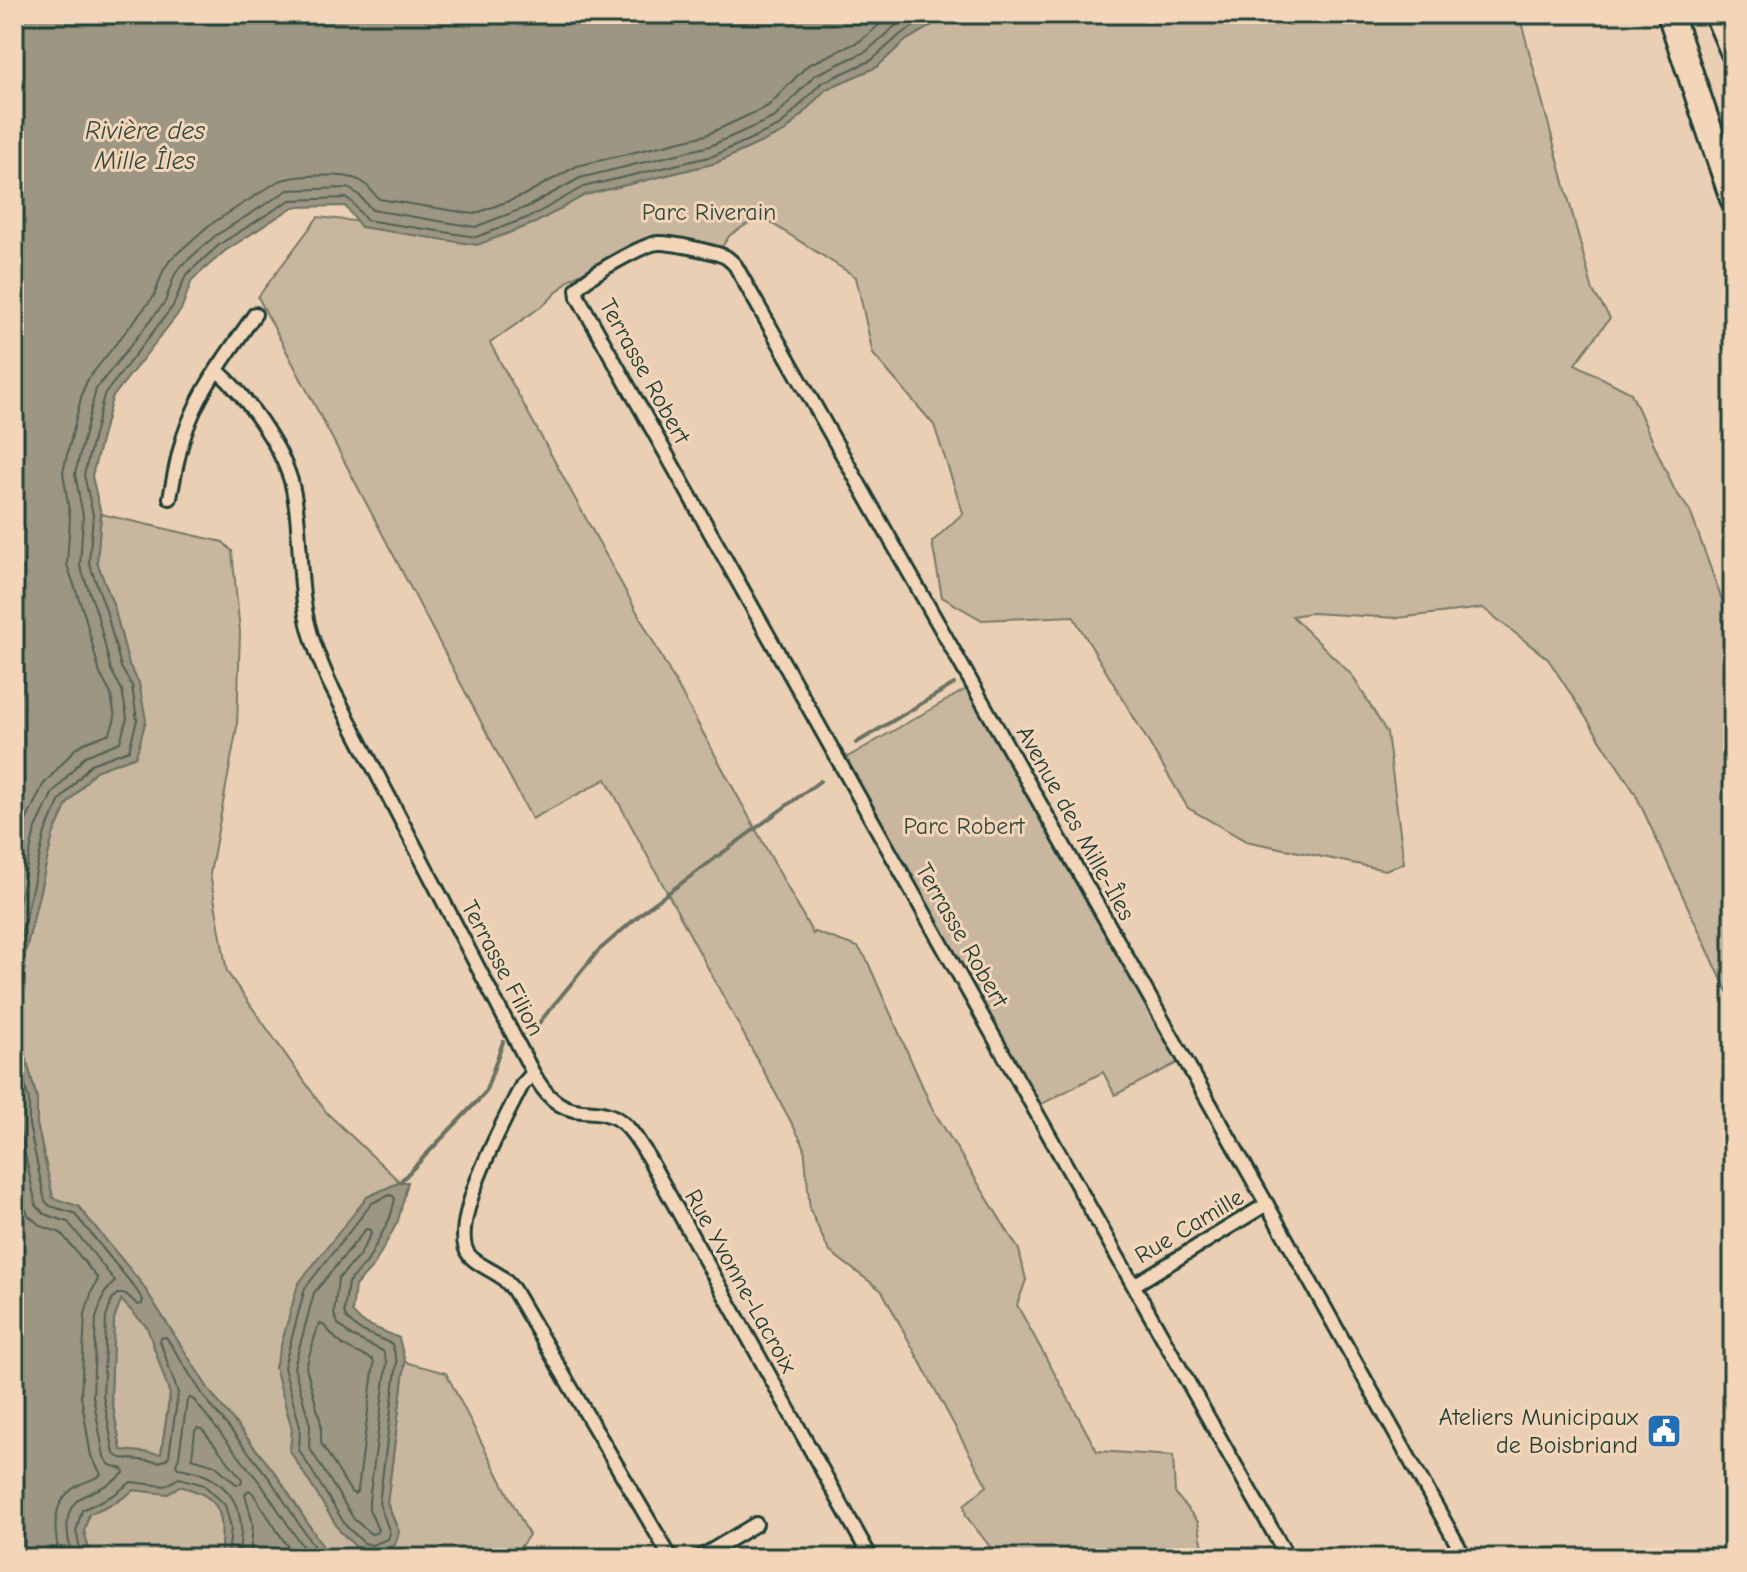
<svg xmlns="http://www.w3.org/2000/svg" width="1747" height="1572" font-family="'Comic Neue',sans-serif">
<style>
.green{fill:#c9b69e;stroke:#747a69;stroke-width:2}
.water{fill:#9c9683;stroke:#6a7263;stroke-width:2;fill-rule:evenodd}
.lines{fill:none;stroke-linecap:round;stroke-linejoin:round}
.shore{stroke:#516154;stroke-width:2}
.stream{stroke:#6a7263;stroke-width:4}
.minor-casing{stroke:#1f3d34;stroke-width:18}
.motorway-casing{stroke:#1f3d34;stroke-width:30}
.minor{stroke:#f3d5b9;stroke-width:12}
.motorway{stroke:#f3d5b9;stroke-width:24}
.labels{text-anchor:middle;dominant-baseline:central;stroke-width:6;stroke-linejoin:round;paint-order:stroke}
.park-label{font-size:24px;fill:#30493f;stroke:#f3d5b9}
.street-label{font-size:24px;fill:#1f3d34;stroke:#f3d5b9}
.poi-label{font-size:24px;fill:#1f3d34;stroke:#f3d5b9;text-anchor:end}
.water-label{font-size:26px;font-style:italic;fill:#324a40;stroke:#f3d5b9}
</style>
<rect width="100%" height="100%" fill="#ebcfb4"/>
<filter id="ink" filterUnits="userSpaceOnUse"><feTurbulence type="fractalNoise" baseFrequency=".0125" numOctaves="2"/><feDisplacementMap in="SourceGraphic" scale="16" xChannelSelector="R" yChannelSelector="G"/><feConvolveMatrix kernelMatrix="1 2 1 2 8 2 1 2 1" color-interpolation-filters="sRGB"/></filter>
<g filter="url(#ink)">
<!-- green -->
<path class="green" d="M951 14H1519L1593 291 1610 318 1575 364 1631 393 1674 489 1690 511 1733 631V1004L1635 793 1548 659 1483 608 1397 618 1311 613 1292 616 1352 675 1387 733 1404 863 1385 870 1246 841 1188 808 1073 616 982 620 942 597 932 542 963 513 934 425 873 354 856 277 760 216 730 235 721 248 665 237H657L641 242 570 279 546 303 490 343 813 934 815 932 858 947 866 958 932 1108 1019 1250 1026 1280 1017 1305 1097 1451 1173 1456 1175 1493 1198 1522 1205 1558H999L966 1516 964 1505 987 1486 882 1291 829 1251 810 1210 804 1146 606 779 532 819 258 297 318 217 427 229 535 223 585 195 716 163 786 131 826 89 877 67 905 41Z
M101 514 223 542 232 551 240 632 237 727 210 874 227 972 327 1113 400 1182 367 1197 275 1367 292 1429 290 1451 340 1531 359 1550 372 1553 399 1532 387 1503 405 1362 446 1373 529 1535 512 1558H330L276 1474 211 1393 142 1284 78 1206 53 1198 37 1124V1099L16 1021 18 984 53 834 67 804 95 771 136 756 139 683 129 665 114 607 97 562Z
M968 688 1179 1062 1115 1095 1103 1072 1040 1105 844 759Z
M121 1299 147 1327 170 1394 161 1454 121 1450 111 1396 114 1319Z
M179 1486C225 1497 224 1516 220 1558H91L84 1531 89 1514 118 1501 134 1490 168 1494Z"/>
<!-- water -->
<path class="water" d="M14 14H951L905 41 877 67 826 89 786 131 716 163 585 195 535 223 477 245 361 227 345 206 293 207 225 251 192 280 181 310 112 398 92 476 101 514 97 562 114 607 129 665 139 683 146 720 136 756 95 771 67 804 53 835 18 984 16 1021 37 1099V1124L53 1198 78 1206 142 1284 211 1393 276 1474 330 1558H220C224 1516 225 1497 179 1486L168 1494 134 1490 118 1501 89 1514 84 1531 91 1558H14ZM121 1300 147 1327 170 1394 161 1454 121 1450 111 1396 114 1319Z
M400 1182H408L398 1221 373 1267 355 1286 352 1312 362 1322 399 1338 405 1362 387 1503 399 1532 395 1545 372 1553 359 1550 340 1531 290 1451 292 1429 275 1367 298 1284 367 1197Z"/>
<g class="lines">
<!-- shore -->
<path class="shore" d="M14 869 25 823 43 785 76 748 84 743 110 733 115 718 111 694 100 674 85 616 67 565 70 517 63 472 83 390 88 379 154 296 164 269 171 259 208 226 277 182C292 175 346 172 361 181 368 185 373 193 379 199L474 214 522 196 577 166 706 135 768 106 808 65 860 41 892 14
M14 923 35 830 52 794 85 756 120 742 127 718 122 690 111 670 97 613 80 566 83 516 75 474 96 389 165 302 175 274 180 267 215 236 288 190 348 188 358 194 372 210 475 227 527 207 580 178 710 146 775 117 815 75 867 51 894 27 915 14
M14 967 45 832 60 800 91 764 129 750 137 720 132 686 121 667 106 610 89 563 93 515 84 475 104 395 173 306 186 275 220 244 290 200 346 198 351 201 366 220 476 237 532 216 583 187 713 156 781 125 821 83 872 60 901 34 935 14
M14 1045 29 1100V1125L45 1201 50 1206 74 1213 135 1288 143 1300 142 1304 138 1305 126 1294H117L112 1299 106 1318 103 1395 114 1454 121 1458 159 1462 165 1460 169 1456 178 1393 160 1341 161 1338 166 1337 205 1398 270 1479 321 1558
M14 1084 19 1101V1127L36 1205 44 1214 68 1222 115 1281 104 1294 96 1318 93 1396 104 1457 110 1465 123 1469 124 1473C111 1486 95 1489 80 1498 61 1511 68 1540 72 1558
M14 1161 23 1205 29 1216 41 1226 61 1233 98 1279 92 1291 85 1314 81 1396 91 1456 101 1474 98 1477C89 1481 77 1484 70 1491 50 1508 55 1537 60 1558
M390 1195 393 1196 395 1199 390 1218 367 1262 348 1283 344 1311 346 1318 358 1329 392 1344 397 1362 379 1503 390 1533 388 1539 372 1545 364 1543 346 1526 299 1450 300 1427 284 1367 305 1288 372 1203Z
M366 1229 370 1230 371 1234 359 1256 338 1279 334 1314 338 1324 351 1336 383 1351 387 1363 369 1501V1509L378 1530 376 1533 371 1534 354 1519 309 1447 310 1425 294 1367 314 1293Z
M321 1323C329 1330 336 1341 346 1347 354 1352 364 1355 372 1359L374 1363 358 1490 355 1494 351 1492 321 1443V1423L306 1367 318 1326Z
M197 1428 202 1429 242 1479 241 1484H236L215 1465 192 1458 195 1431Z
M82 1558 76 1531 82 1510 114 1495 131 1482 165 1486 179 1478 204 1485 225 1505 231 1527 228 1558
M238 1558C239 1548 242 1536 241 1525 237 1489 212 1473 178 1468L176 1465 179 1456 187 1401 190 1398 194 1400 261 1484 310 1558
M250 1558 253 1524 245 1494 249 1490 252 1492 295 1558"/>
<!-- stream -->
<path class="stream" d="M856 743 954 684
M534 1029 598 951 649 907 820 781
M400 1182 485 1093 503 1042"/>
<!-- minor casing -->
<g class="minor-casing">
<path id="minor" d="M217 370C246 396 280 444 291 481 301 518 298 564 304 603 308 632 318 657 330 684L533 1073C544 1093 558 1110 582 1111 595 1112 608 1112 619 1120 630 1127 637 1140 644 1150L871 1558
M170 498C175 473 179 445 190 420 205 382 232 348 255 314
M533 1073 522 1085C507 1116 446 1225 469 1255 476 1264 490 1269 500 1276 505 1280 509 1285 513 1289L671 1558
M1134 1285 1267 1204
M699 1558 756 1524
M1288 1558 1185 1377 578 297 577 289C585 277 644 244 658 243 670 242 715 252 726 257 730 260 732 262 735 265L1274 1217 1465 1558"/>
</g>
<!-- motorway casing -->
<g class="motorway-casing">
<path id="motorway" d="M1670 14 1733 199
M1717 14 1733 51"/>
</g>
<!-- minor -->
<use href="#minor" class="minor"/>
<!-- motorway -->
<use href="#motorway" class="motorway"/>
</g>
</g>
<!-- icons -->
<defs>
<g id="civic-square" transform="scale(1.8)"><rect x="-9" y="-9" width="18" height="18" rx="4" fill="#1f6fb2" stroke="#f3d5b9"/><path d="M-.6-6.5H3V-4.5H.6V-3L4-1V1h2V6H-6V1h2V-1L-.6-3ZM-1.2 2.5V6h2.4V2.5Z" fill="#fff"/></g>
</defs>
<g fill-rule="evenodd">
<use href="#civic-square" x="1664" y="1431"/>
</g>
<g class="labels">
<!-- park labels -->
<g class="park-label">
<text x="709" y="212">Parc Riverain</text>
<text x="964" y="826">Parc Robert</text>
</g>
<!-- street labels -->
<g class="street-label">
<text transform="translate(645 371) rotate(61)">Terrasse Robert</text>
<text transform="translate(1076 823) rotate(61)">Avenue des Mille-Îles</text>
<text transform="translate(962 935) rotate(60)">Terrasse Robert</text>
<text transform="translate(503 968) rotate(62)">Terrasse Filion</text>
<text transform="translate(1189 1226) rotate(-31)">Rue Camille</text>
<text transform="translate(741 1281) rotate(61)">Rue Yvonne-Lacroix</text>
</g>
<!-- poi labels -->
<g class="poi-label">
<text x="1638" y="1417">Ateliers Municipaux<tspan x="1638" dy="28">de Boisbriand</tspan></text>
</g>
<!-- water labels -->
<g class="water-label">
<text x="145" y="131">Rivière des<tspan x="145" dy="30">Mille Îles</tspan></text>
</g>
</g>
<!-- margin -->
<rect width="1747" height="1572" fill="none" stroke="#f3d5b9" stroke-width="48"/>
<rect x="24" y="24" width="1699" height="1524" fill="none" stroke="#1f3d34" stroke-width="3" filter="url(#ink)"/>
</svg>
